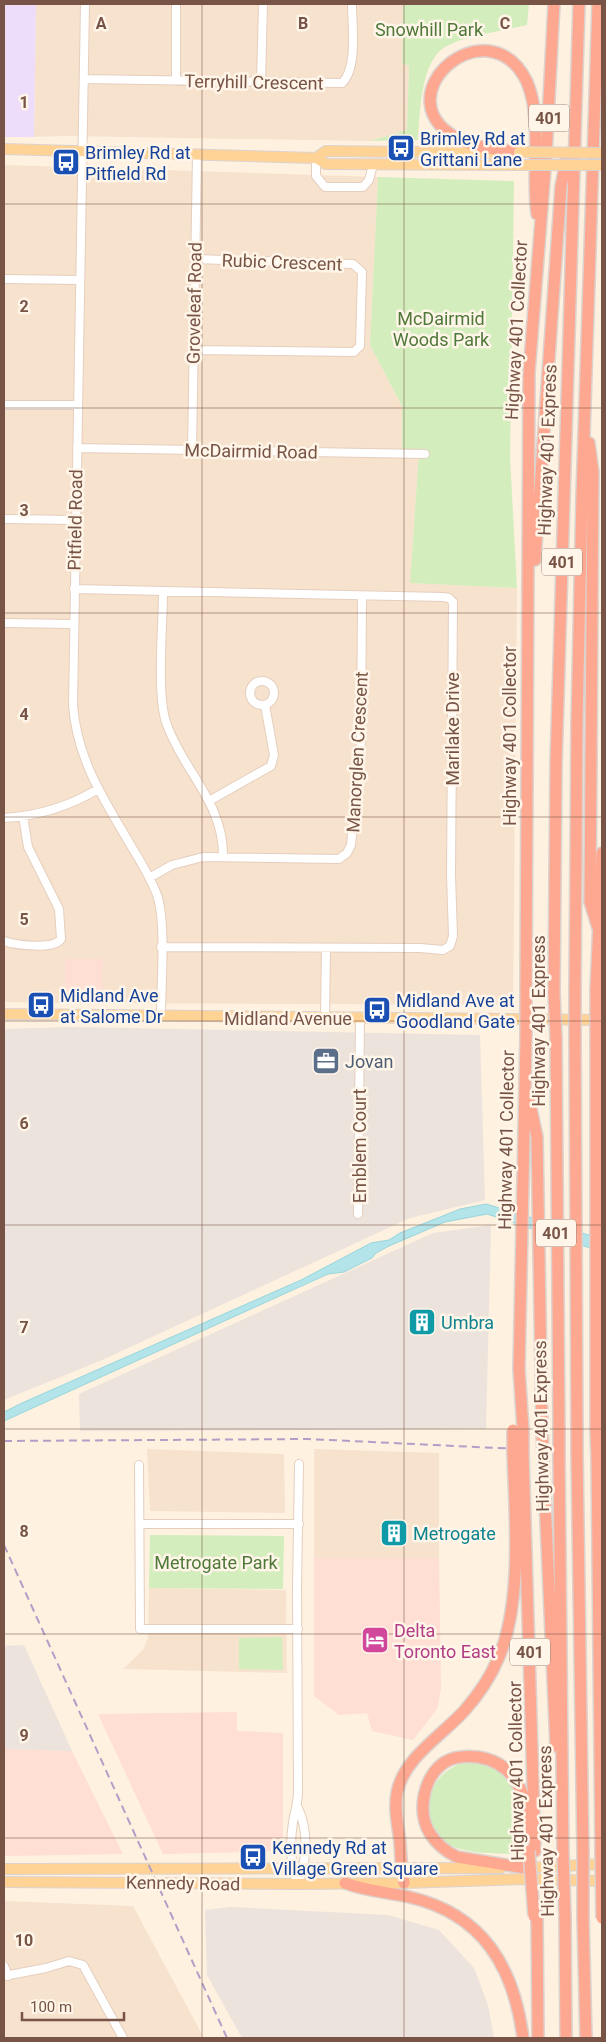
<svg xmlns="http://www.w3.org/2000/svg" width="606" height="2042" font-family="Roboto,sans-serif">
<style>
.residential{fill:#f7e2ce}
.commercial{fill:#ffded3}
.industrial{fill:#ece3dc}
.education{fill:#eeddfa}
.green{fill:#d3edbd}
.water{fill:#b3e4e9;stroke:#98d5dc}
.lines{fill:none;stroke-linecap:round;stroke-linejoin:round}
.minor-casing{stroke:#e5cebe;stroke-width:10}
.major-casing{stroke:#dcd3cf;stroke-width:12}
.highway-casing{stroke:#dcd3cf;stroke-width:14}
.minor{stroke:#fff;stroke-width:8}
.major{stroke:#ffd396;stroke-width:10}
.highway{stroke:#ffa891;stroke-width:11}
.rail{stroke:#b39ec8;stroke-width:2;stroke-dasharray:8 5;stroke-linecap:butt}
.major-bridge-casing{stroke:#dcd3cf;stroke-width:12;stroke-linecap:butt}
.highway-bridge-casing{stroke:#dcd3cf;stroke-width:14;stroke-linecap:butt}
.major-bridge{stroke:#ffd396;stroke-width:10}
.highway-bridge{stroke:#ffa891;stroke-width:11}
.grid{fill:none;stroke:#775445;stroke-width:1;stroke-opacity:0.55}
.labels{text-anchor:middle;dominant-baseline:central;stroke-width:5;stroke-linejoin:round;paint-order:stroke}
.shield{fill:#fff5e8;stroke:#a08476;stroke-width:1}
.shield-label{font-size:16px;font-weight:bold;fill:#775445}
.park-label{font-size:18px;fill:#4f793a;stroke:#fff5e8}
.street-label{font-size:18px;fill:#775445;stroke:#fff5e8}
.transit-label{font-size:18px;fill:#164399;stroke:#fff5e8;text-anchor:start}
.service-label{font-size:18px;fill:#4e5e75;stroke:#fff5e8;text-anchor:start}
.culture-label{font-size:18px;fill:#0d838f;stroke:#fff5e8;text-anchor:start}
.hotel-label{font-size:18px;fill:#b23c85;stroke:#fff5e8;text-anchor:start}
.grid-label{font-size:16px;text-anchor:middle;font-weight:bold;fill:#775445;stroke:#fff5e8;stroke-width:5;stroke-linejoin:round;paint-order:stroke}
</style>
<rect width="100%" height="100%" fill="#fef1e0"/>
<!-- residential -->
<path class="residential" d="M36 4H403L402 62 409 66 407 130 370 141 65 136 34 137Z
M4 165 378 177 370 345 402 406V448L419 451 410 583 517 588 513 1005 102 1003V959H65V1003L4 1002Z
M147 1449 284 1454 285 1513 150 1511Z
M314 1449 439 1453V1558H314Z
M149 1588 286 1590 287 1673 123 1669 143 1650 148 1638Z
M4 1901 133 1906 204 2038H4Z"/>
<!-- commercial -->
<path class="commercial" d="M65 959H103L102 1003H65Z
M439 1558 441 1689 437 1709 413 1740 372 1731 367 1713 339 1715 314 1696V1558Z
M237 1712V1731L283 1733V1851L163 1854 98 1714Z
M4 1749 72 1751 123 1854 4 1856Z"/>
<!-- industrial -->
<path class="industrial" d="M74 1027 480 1035 485 1200 410 1218 102 1360 4 1400V1029Z
M491 1225 486 1429 80 1431 79 1394 433 1233Z
M24 1645 72 1751 4 1749V1646Z
M231 1907 388 1915 439 1930 474 1968 488 2005 494 2038H242L207 1975 205 1910Z"/>
<!-- education -->
<path class="education" d="M4 4H36L34 137H4Z"/>
<!-- green -->
<path class="green" d="M403 4H529L527 25C503 31 466 35 445 47 420 62 420 114 418 140L370 141 407 130 409 66 402 63Z
M378 177 514 181 510 457 517 588 410 583 419 451 402 449V406L370 345Z
M150 1535 284 1536 283 1589 149 1588Z
M282 1637 283 1670 239 1669V1638Z
M460 1763C471 1763 485 1762 495 1767 526 1782 525 1826 525 1854 487 1853 421 1859 429 1803 432 1782 442 1773 460 1763Z"/>
<!-- water -->
<path class="water" d="M486 1204 602 1239V1252L487 1214 445 1222 389 1246 376 1253 372 1258 344 1272 328 1274 4 1421V1412L22 1403 301 1280 371 1243 389 1240 400 1233 460 1209Z"/>
<g class="lines">
<!-- minor casing -->
<g class="minor-casing">
<path id="minor" d="M85 4 73 705C77 759 103 798 130 844 140 861 152 879 158 898 166 926 161 985 161 1016
M84 79 342 83C358 68 352 26 352 4
M176 81V4
M261 82 263 4
M316 158V176L325 187H363L369 180 373 165
M4 279 79 280
M193 350 354 352 360 346 362 272 353 264 195 259
M4 405H77
M77 448 425 454
M192 450 197 155
M4 519 75 520
M74 589 443 597 449 598 453 602 451 875 453 936 450 946 443 950 420 948 161 947
M163 592C163 625 156 697 167 725 184 772 224 803 223 857
M4 623 74 624
M250 693a12 12 0 1 1 24 0a12 12 0 1 1-24 0Z
M209 801 271 766 274 755 265 705
M4 818C37 816 70 806 98 789
M149 878 172 865 203 857 339 859 347 853 351 845 361 741 362 596
M4 941C15 945 54 950 61 939L59 909 28 847 23 816
M325 1018 326 948
M358 1214 360 1018
M139 1465 140 1629H298
M140 1524H299
M298 1884C290 1865 290 1842 293 1822 295 1811 298 1803 298 1791L297 1588 299 1464
M298 1884C307 1860 309 1832 298 1808
M4 1966 8 1976
M4 1976 46 1968 69 1961 83 1965 123 2038"/>
</g>
<!-- major casing -->
<g class="major-casing">
<path id="major" d="M4 149 316 158 326 164 520 165
M316 158 326 151 500 153
M4 1014 602 1020
M523 1868 602 1864
M4 1869 501 1868
M4 1882 298 1884 404 1883 523 1879 602 1881"/>
</g>
<!-- highway casing -->
<g class="highway-casing">
<path id="highway" d="M519 152C501 149 480 149 463 141 375 101 487 0 527 82 543 120 531 173 537 214
M589 443 593 472 590 902 598 928
M535 560 561 186 567 158
M596 989 602 853
M526 990 529 373 546 156 554 4
M575 990 577 722 582 496 598 4
M554 993 556 764 579 4
M556 1038 559 1428
M575 1041 577 1431
M596 1043V1431
M529 1099 537 1137 542 1429
M523 1429 519 1369 526 1039
M523 1454 535 1851
M543 1454 556 1746
M577 1455 583 1852
M559 1456 563 1852
M597 1457 601 1851
M525 1868 457 1857C447 1852 437 1844 431 1835 416 1814 423 1776 445 1762 455 1756 468 1756 478 1757 516 1763 527 1795 528 1829
M345 1883C366 1891 387 1892 409 1897 483 1914 514 1967 523 2038
M404 1883C401 1870 401 1856 400 1842 398 1826 394 1810 397 1793 403 1758 443 1735 465 1710 479 1694 490 1678 498 1659 523 1603 515 1515 513 1453
M537 1914 538 2038
M583 1917 586 2038
M565 1918 566 2038"/>
</g>
<!-- minor -->
<use href="#minor" class="minor"/>
<!-- major -->
<use href="#major" class="major"/>
<!-- highway -->
<use href="#highway" class="highway"/>
<!-- rail -->
<path class="rail" d="M4 1441 308 1439 519 1449
M4 1545 227 2038"/>
<!-- major-bridge casing -->
<g class="major-bridge-casing">
<path id="major-bridge" d="M519 152 602 153
M520 165H602"/>
</g>
<!-- highway-bridge casing -->
<g class="highway-bridge-casing">
<path id="highway-bridge" d="M596 989V1043
M554 993 556 1038
M526 1039V990
M575 1041V990
M559 1428V1456
M523 1429V1454
M542 1429 543 1454
M577 1431V1455
M596 1431 597 1457
M513 1453V1430
M529 1851 534 1916
M601 1851 602 1918
M563 1852 565 1918
M583 1852V1917"/>
</g>
<!-- major-bridge -->
<use href="#major-bridge" class="major-bridge"/>
<!-- highway-bridge -->
<use href="#highway-bridge" class="highway-bridge"/>
</g>
<!-- grid -->
<path class="grid" d="M202 4V2038M404 4V2038M4 204H602M4 408H602M4 613H602M4 817H602M4 1021H602M4 1225H602M4 1429H602M4 1634H602M4 1838H602"/>
<!-- icons -->
<defs>
<g id="bus-square" transform="scale(1.4375)"><rect x="-9" y="-9" width="18" height="18" rx="4" fill="#1a4fb4" stroke="#fff5e8"/><path d="M-5-6H5V4H4V6H2V4H-2V6H-4V4H-5ZM-3.5-4V0h7V-4ZM-3.5 1.2v1.5H-2V1.2ZM2 1.2v1.5H3.5V1.2Z" fill="#fff"/></g>
<g id="office-square" transform="scale(1.4375)"><rect x="-9" y="-9" width="18" height="18" rx="4" fill="#5c6f8a" stroke="#fff5e8"/><path d="M-6-3h4V-5.5h4V-3h4V5H-6ZM-1-4.5V-3h2v-1.5ZM-6 0V1H6V0Z" fill="#fff"/></g>
<g id="building-square" transform="scale(1.4375)"><rect x="-9" y="-9" width="18" height="18" rx="4" fill="#0f9aa8" stroke="#fff5e8"/><path d="M-4-6H4V6H1V3H-1V6H-4ZM-2.5-4.3h1.7v1.8h-1.7ZM.8-4.3h1.7v1.8H.8ZM-2.5-1h1.7V.8h-1.7ZM.8-1h1.7V.8H.8Z" fill="#fff"/></g>
<g id="hotel-square" transform="scale(1.4375)"><rect x="-9" y="-9" width="18" height="18" rx="4" fill="#d1479c" stroke="#fff5e8"/><path d="M-6-4.5h1.5V1H6V5H4.5V3h-9V5H-6ZM-4 0a1.8 1.8 0 1 1 3.6 0ZM.5 0V-2.5h3Q6-2.5 6 0Z" fill="#fff"/></g>
</defs>
<g fill-rule="evenodd">
<use href="#bus-square" x="401" y="148"/>
<use href="#bus-square" x="66" y="162"/>
<use href="#bus-square" x="41" y="1005"/>
<use href="#bus-square" x="377" y="1010"/>
<use href="#office-square" x="326" y="1061"/>
<use href="#building-square" x="422" y="1322"/>
<use href="#building-square" x="394" y="1533"/>
<use href="#hotel-square" x="375" y="1640"/>
<use href="#bus-square" x="253" y="1857"/>
</g>
<g class="labels">
<!-- shield labels -->
<g class="shield">
<rect x="529" y="104.5" width="40" height="27" rx="4"/>
<rect x="542" y="548.5" width="40" height="27" rx="4"/>
<rect x="536" y="1219.5" width="40" height="27" rx="4"/>
<rect x="510" y="1638.5" width="40" height="27" rx="4"/>
</g>
<g class="shield-label">
<text x="549" y="118">401</text>
<text x="562" y="562">401</text>
<text x="556" y="1233">401</text>
<text x="530" y="1652">401</text>
</g>
<!-- park labels -->
<g class="park-label">
<text x="429" y="29">Snowhill Park</text>
<text x="441" y="318">McDairmid<tspan x="441" dy="21">Woods Park</tspan></text>
<text x="216" y="1562">Metrogate Park</text>
</g>
<!-- street labels -->
<g class="street-label">
<text transform="translate(254 82) rotate(1)">Terryhill Crescent</text>
<text transform="translate(282 262) rotate(2)">Rubic Crescent</text>
<text transform="translate(194 303) rotate(-89)">Groveleaf Road</text>
<text transform="translate(516 330) rotate(-87)">Highway 401 Collector</text>
<text transform="translate(547 450) rotate(-88)">Highway 401 Express</text>
<text transform="translate(251 451) rotate(1)">McDairmid Road</text>
<text transform="translate(75 520) rotate(-89)">Pitfield Road</text>
<text transform="translate(452 729) rotate(-90)">Marilake Drive</text>
<text transform="translate(509 736) rotate(-90)">Highway 401 Collector</text>
<text transform="translate(357 752) rotate(-87)">Manorglen Crescent</text>
<text x="288" y="1018">Midland Avenue</text>
<text transform="translate(538 1021) rotate(-90)">Highway 401 Express</text>
<text transform="translate(506 1140) rotate(-89)">Highway 401 Collector</text>
<text transform="translate(359 1146) rotate(-90)">Emblem Court</text>
<text transform="translate(541 1426) rotate(-91)">Highway 401 Express</text>
<text transform="translate(516 1771) rotate(-91)">Highway 401 Collector</text>
<text transform="translate(546 1831) rotate(-91)">Highway 401 Express</text>
<text transform="translate(183 1883) rotate(1)">Kennedy Road</text>
</g>
<!-- transit labels -->
<g class="transit-label">
<text x="420" y="138">Brimley Rd at<tspan x="420" dy="21">Grittani Lane</tspan></text>
<text x="85" y="152">Brimley Rd at<tspan x="85" dy="21">Pitfield Rd</tspan></text>
<text x="60" y="995">Midland Ave<tspan x="60" dy="21">at Salome Dr</tspan></text>
<text x="396" y="1000">Midland Ave at<tspan x="396" dy="21">Goodland Gate</tspan></text>
<text x="272" y="1847">Kennedy Rd at<tspan x="272" dy="21">Village Green Square</tspan></text>
</g>
<!-- service labels -->
<g class="service-label">
<text x="345" y="1061">Jovan</text>
</g>
<!-- culture labels -->
<g class="culture-label">
<text x="441" y="1322">Umbra</text>
<text x="413" y="1533">Metrogate</text>
</g>
<!-- hotel labels -->
<g class="hotel-label">
<text x="394" y="1630">Delta<tspan x="394" dy="21">Toronto East</tspan></text>
</g>
</g>
<g class="grid-label">
<text x="101" y="29">A</text>
<text x="303" y="29">B</text>
<text x="505" y="29">C</text>
<text x="24" y="108">1</text>
<text x="24" y="312">2</text>
<text x="24" y="516">3</text>
<text x="24" y="720">4</text>
<text x="24" y="925">5</text>
<text x="24" y="1129">6</text>
<text x="24" y="1333">7</text>
<text x="24" y="1537">8</text>
<text x="24" y="1741">9</text>
<text x="24" y="1946">10</text>
</g>
<!-- border -->
<rect width="606" height="2042" fill="none" stroke="#775445" stroke-width="10"/>
<!-- scale -->
<path d="M22 2012v8h102v-8" fill="none" stroke="#775445" stroke-width="2.5"/>
<text x="30" y="2012" font-size="15" fill="#775445" stroke="#fff5e8" stroke-width="4" paint-order="stroke">100 m</text>
</svg>
